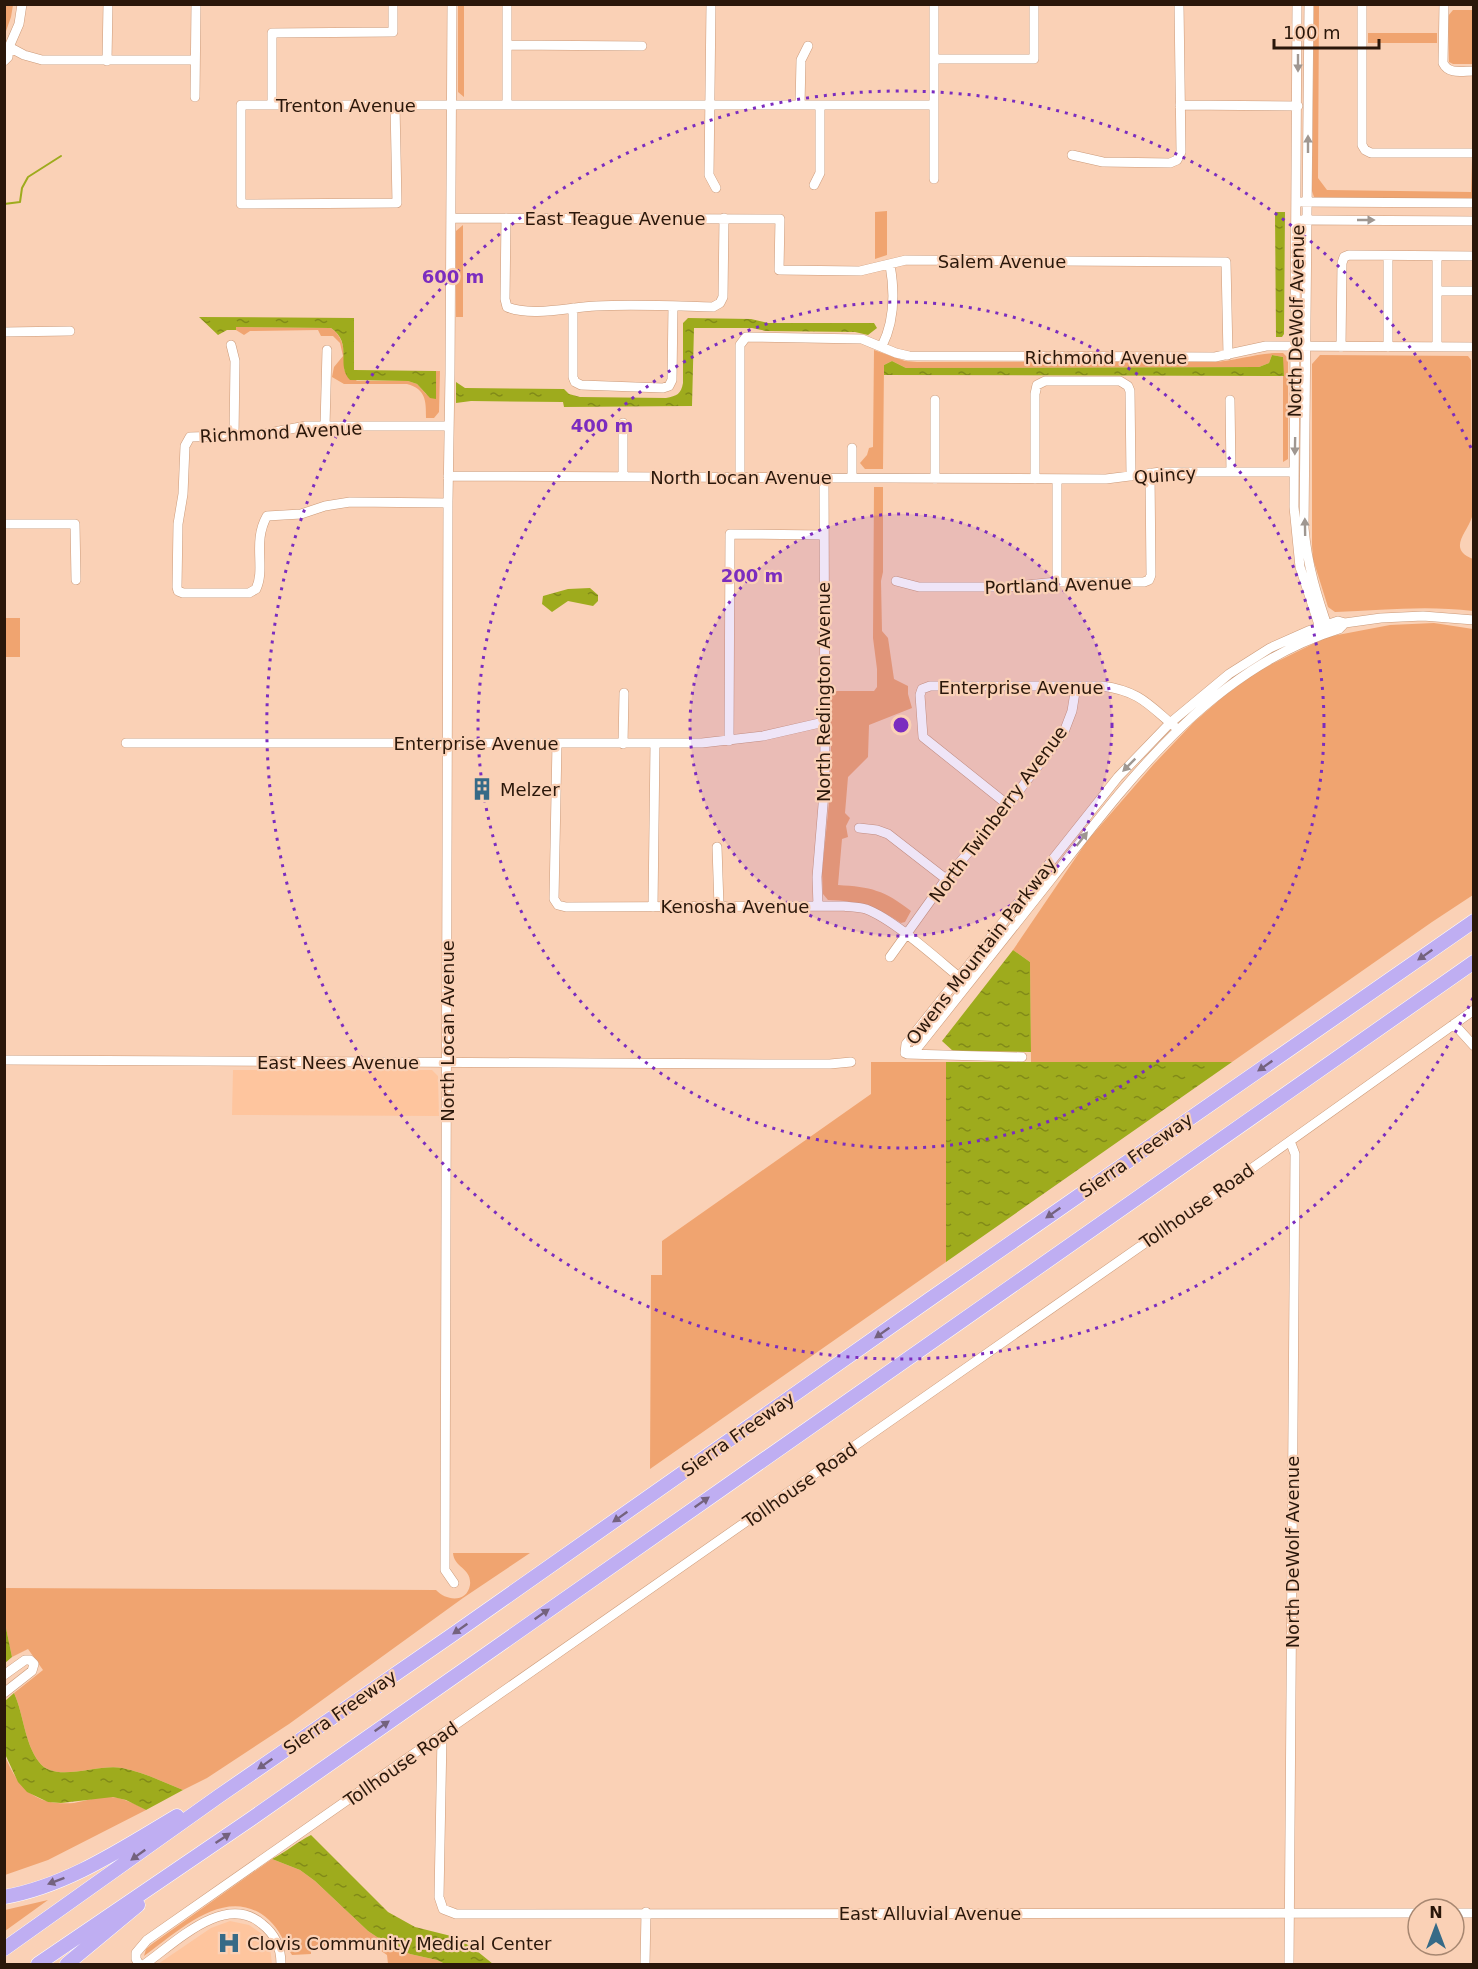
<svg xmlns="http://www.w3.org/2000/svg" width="1478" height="1969" font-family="'DejaVu Sans',sans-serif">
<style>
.built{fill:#fec59e}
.green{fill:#f0a470}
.water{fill:url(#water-ripples)}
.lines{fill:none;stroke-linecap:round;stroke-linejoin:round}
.stream{stroke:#9eab1d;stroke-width:2}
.minor-casing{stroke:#cb9a79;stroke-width:10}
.highway-casing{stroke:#fff;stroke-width:15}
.minor{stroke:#fff;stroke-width:9}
.highway{stroke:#bfaef2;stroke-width:14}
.oneway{fill:#9f9791}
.oneway2{fill:#74627e}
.ring{fill:none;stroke:#7b2cbf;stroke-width:3;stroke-dasharray:3 6}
.labels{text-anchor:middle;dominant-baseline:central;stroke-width:4.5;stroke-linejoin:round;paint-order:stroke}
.street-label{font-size:18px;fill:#2a170a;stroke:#fad1b6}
.poi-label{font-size:18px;fill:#2a170a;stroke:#fad1b6;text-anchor:start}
.centre{fill:#7b2cbf;stroke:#fad1b6;stroke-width:3}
.ring-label{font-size:18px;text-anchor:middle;font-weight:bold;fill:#7b2cbf;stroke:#fad1b6;stroke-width:4.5;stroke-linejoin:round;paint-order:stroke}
</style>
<defs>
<pattern id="water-ripples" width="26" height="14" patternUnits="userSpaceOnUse" patternTransform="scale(1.5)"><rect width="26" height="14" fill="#9eab1d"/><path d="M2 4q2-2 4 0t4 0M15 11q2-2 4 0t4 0" fill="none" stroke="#818a18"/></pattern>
</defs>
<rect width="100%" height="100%" fill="#fad1b6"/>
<!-- built -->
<path class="built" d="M233 1070H432L438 1076 439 1116 232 1115Z
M230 1921 249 1925 262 1934 270 1947 272 1964H158L211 1928Z"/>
<!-- green -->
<path class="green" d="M5 4 13 5 11 17 5 34Z
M1319 4 1318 178 1327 190 1471 192 1472 160 1473 162 1474 198 1471 200 1318 199 1314 197 1312 191 1314 5Z
M458 5H464V97L458 92Z
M1453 10H1473V64H1453L1449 62 1448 16Z
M1368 33H1437V43H1368Z
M887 211V255L875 259V212Z
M463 225V317H456V231Z
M236 327 331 328C346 339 344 354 344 370L357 381H408L417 384 426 394 436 398V371H440L439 412 434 418H426C426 401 426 389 407 384H344L332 377 334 367 343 356 340 343 333 336H321L318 330 250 331 244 335 236 330Z
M874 350 905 361 917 362H1213C1237 361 1259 352 1283 353L1288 358V459L1283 462V357L1272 355 1269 363 1259 367 906 368 892 361 884 365 883 469H865L860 463 867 455 869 448 873 447Z
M1320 355 1468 356 1471 360 1472 517C1467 533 1447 549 1473 559V611C1427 605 1382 610 1335 612L1328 607 1313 559 1312 545V364Z
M874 487H883V572L881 581 882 631 888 638 894 679 908 686V694L912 708 869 725 868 757 848 777 845 813 850 818 846 826 848 837 842 839 838 885C871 887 884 890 911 911L905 922 901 923C876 906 858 901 828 900L823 894 822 873 830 792 831 745C828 738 826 712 828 705 830 699 832 698 833 691H874L877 687V669L873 638Z
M4 618H20V657H5Z
M1434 623 1473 629V895L1432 922 1232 1062H1031L1030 962 1013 950 1087 841 1153 765 1193 723 1224 696 1258 671 1327 637 1390 625Z
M871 1062H946V1262L650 1469 651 1275H662V1241L871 1094Z
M453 1553H530L463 1598 289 1724 207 1778 183 1790C163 1782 143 1772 122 1768 98 1763 55 1784 39 1762 24 1742 24 1715 14 1693L43 1670 28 1649 12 1657 5 1623 4 1588 436 1590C446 1601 467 1603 470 1585 472 1568 454 1568 453 1553Z
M4 1754C18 1788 34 1806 74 1803 86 1801 98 1796 111 1797 124 1798 135 1804 146 1810L48 1860 5 1875Z
M272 1859 300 1870 315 1881 368 1931 386 1943 410 1954 437 1960 445 1964H388L387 1955 374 1946H311V1954L292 1955C284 1943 280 1930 269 1920 227 1882 178 1932 144 1956L146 1949 152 1944Z
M48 1900 5 1931V1910Z"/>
<!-- water -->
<path class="water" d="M1275 212H1285L1284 334 1282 337H1276Z
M199 317 354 318V370L436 371V399L430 398 417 384 408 381 350 380C335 365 354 344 331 328L236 327V330H227L218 335Z
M688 318 751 319 768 323H874L877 328 868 335 855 332 766 331 752 328H694L692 406 564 407 563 402 471 401 456 403V382L465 388 564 389 569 394 580 397 666 398C677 396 681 394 683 383V323Z
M1272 355 1283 357 1284 376 884 375V365L892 361 906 368 1259 367 1269 363Z
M590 588 598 595V601L593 606 568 601 552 612 542 604 543 596 568 589Z
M1013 950 1030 962 1031 1052 953 1051 942 1041Z
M946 1062H1232L946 1262Z
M5 1623 12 1657 5 1663H4Z
M14 1693C24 1715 24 1742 39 1762 55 1784 98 1763 122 1768 143 1772 163 1782 183 1790L146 1810 126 1800 113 1797 61 1803 48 1802 27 1792 18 1782 5 1754V1701Z
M311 1835 388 1912 415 1927 451 1936 472 1947 493 1964H445L437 1960 410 1954 386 1943 368 1931 315 1881 300 1870 272 1859C286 1852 297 1842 311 1835Z"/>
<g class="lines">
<!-- stream -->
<path class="stream" d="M4 204 20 202 22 188 28 177 61 156"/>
<!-- minor casing -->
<g class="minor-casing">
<path id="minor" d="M452 4 450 373 448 501 445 1570 454 1583
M507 4V105
M711 4 709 175 716 188
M934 4V179
M1297 4 1294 507 1300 567 1322 634
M1309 4 1304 528C1307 564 1317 597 1329 631
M1362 4V145L1365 150 1371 153H1474
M1444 4 1443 63C1449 75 1462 71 1474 71
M507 45 642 46
M9 47 24 55 42 60H195
M934 59H1034V4
M4 61 8 57 9 47 19 24 22 4
M107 61 108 4
M195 97 196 4
M272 105V33L393 32V4
M395 105 397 203 241 204V105H934
M800 105 801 60 808 46
M1180 105 1298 106
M1072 155 1103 162 1170 163 1177 160 1181 152 1179 4
M814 185 820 173V105
M1302 202 1474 203
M451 218 780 219 779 270 860 271 906 260 1226 262 1228 355
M506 218 505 299 507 307C532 317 570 307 596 306 635 304 674 306 713 307L720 303 723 297 724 218
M1302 220 1474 221
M1388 256V347
M1437 256V347
M1437 291H1474
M573 308V377L575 382 581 385 663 388 669 386 672 380 673 306
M4 332 70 331
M231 345 235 361 234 436
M882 346C895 320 895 293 890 265
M1341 347 1342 263 1344 257 1349 255 1474 256
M935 400V479
M1230 400 1231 472
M623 423V477
M325 426 327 350
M448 476 1106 479 1161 472H1294
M740 477V345L746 337 862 339 896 353 909 356 1215 357 1266 346 1474 347
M852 478V448
M1035 479V394L1037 385 1045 381H1120L1128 386 1130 391 1131 476
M1057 479V582
M448 503 350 502 325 506 301 514 267 516C252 542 266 568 256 589L249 593H183L178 591 177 587 178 524 183 494 185 446 190 437 258 435 306 426H449
M4 524H75L76 580
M896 581 919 587H1007L1057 582H1144L1149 580 1151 575 1150 473
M729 741 730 534 823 535
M126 743H702L763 736 824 722
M557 743 554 899 558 905 566 907 843 906C850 907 859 907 866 909 895 920 939 961 964 981
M623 744 624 693
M1008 805 923 737 920 695 922 689 930 686H1102C1139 691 1148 704 1174 726
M859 828 877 830 888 834 946 879
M717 847 719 906
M818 906 817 877 825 781 824 477
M653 907 655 744
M890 957 946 879 1008 805 1064 732 1072 711 1076 686
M1454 1024 1474 1046
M905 1053 906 1044 1118 777 1170 723 1229 674 1270 648 1308 631 1338 621 1345 623 1381 618 1423 616 1474 620
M905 1053 915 1051C961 993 1007 935 1053 877 1131 777 1213 668 1339 629L1345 623
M907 1054 1022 1057
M4 1060 772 1064H830L851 1062
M4 1675 25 1660H30L34 1664 32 1671 4 1693
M442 1736 439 1897 443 1909 456 1914 1418 1913
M1454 1913H1474
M139 1964 136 1959V1953L147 1940 1241 1176 1474 1010
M145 1964C175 1943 225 1892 262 1924 275 1934 281 1948 281 1964
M645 1964 646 1912
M1289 1964 1295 1154 1290 1141"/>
</g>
<!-- highway casing -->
<g class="highway-casing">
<path id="highway" d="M4 1897C67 1886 123 1848 177 1816
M4 1949 219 1796 452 1635 930 1299 1474 921
M38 1964 251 1819 1474 962
M67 1964 138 1905"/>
</g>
<!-- minor -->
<use href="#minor" class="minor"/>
<!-- highway -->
<use href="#highway" class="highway"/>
</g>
<!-- one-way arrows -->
<defs><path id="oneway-solid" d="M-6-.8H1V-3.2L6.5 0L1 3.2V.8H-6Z" transform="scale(1.5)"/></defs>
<g class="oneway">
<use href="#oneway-solid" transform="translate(1298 63) rotate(90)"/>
<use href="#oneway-solid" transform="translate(1308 144) rotate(-90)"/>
<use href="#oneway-solid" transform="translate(1366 220)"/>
<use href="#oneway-solid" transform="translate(1295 446) rotate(91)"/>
<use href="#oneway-solid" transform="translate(1305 527) rotate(-91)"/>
<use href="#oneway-solid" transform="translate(1129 765) rotate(135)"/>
<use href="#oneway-solid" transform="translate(1082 839) rotate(-52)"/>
</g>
<g class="oneway2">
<use href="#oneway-solid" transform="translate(1425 955) rotate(145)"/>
<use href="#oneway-solid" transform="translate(1265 1066) rotate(145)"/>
<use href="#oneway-solid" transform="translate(1053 1213) rotate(145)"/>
<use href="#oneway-solid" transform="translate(882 1333) rotate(145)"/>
<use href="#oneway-solid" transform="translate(702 1502) rotate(-35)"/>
<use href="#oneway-solid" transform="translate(620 1517) rotate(145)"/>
<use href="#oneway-solid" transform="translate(542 1614) rotate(-35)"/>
<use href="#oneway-solid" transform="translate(460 1629) rotate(145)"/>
<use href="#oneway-solid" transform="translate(382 1726) rotate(-35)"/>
<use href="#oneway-solid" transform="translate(265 1764) rotate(145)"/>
<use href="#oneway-solid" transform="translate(223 1838) rotate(-34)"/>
<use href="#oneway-solid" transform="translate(138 1855) rotate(144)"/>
<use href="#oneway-solid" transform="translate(56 1881) rotate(159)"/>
</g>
<!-- distance rings -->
<circle cx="901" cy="725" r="211" fill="#7b2cbf" fill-opacity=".12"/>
<g class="ring">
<circle cx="901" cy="725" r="211"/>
<circle cx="901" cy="725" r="423"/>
<path d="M1473 998A634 634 0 1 1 1473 452"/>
</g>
<!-- icons -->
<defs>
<g id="building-bare" transform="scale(1.8)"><path d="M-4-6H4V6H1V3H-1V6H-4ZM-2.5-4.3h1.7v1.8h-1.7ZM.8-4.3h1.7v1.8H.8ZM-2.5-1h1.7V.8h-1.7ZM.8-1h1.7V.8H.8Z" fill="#366a87" stroke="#fad1b6" stroke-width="2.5" paint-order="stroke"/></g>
<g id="hospital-bare" transform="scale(1.8)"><path d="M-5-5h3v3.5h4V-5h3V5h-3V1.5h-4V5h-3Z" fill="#366a87" stroke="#fad1b6" stroke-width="2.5" paint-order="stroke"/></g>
</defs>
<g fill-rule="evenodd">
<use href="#building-bare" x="482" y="789"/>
<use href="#hospital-bare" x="229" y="1943"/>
</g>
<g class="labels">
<!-- street labels -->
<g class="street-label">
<text x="346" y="105">Trenton Avenue</text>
<text x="615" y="218">East Teague Avenue</text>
<text x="1002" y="261">Salem Avenue</text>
<text transform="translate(1296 321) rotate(-89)">North DeWolf Avenue</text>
<text x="1106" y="357">Richmond Avenue</text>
<text transform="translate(281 432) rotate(-3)">Richmond Avenue</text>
<text transform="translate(1165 475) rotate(-4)">Quincy</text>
<text x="741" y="477">North Locan Avenue</text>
<text transform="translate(1058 585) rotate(-2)">Portland Avenue</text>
<text x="1021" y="687">Enterprise Avenue</text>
<text transform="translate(823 692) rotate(-90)">North Redington Avenue</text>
<text x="476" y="743">Enterprise Avenue</text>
<text transform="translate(998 814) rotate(-53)">North Twinberry Avenue</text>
<text x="735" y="906">Kenosha Avenue</text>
<text transform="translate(981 951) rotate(-52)">Owens Mountain Parkway</text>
<text transform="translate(447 1031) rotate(-90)">North Locan Avenue</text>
<text x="338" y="1062">East Nees Avenue</text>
<text transform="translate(1136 1155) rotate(-35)">Sierra Freeway</text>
<text transform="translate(1197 1206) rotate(-35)">Tollhouse Road</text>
<text transform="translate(738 1434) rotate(-35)">Sierra Freeway</text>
<text transform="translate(800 1485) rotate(-35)">Tollhouse Road</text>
<text transform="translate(1292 1552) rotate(-90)">North DeWolf Avenue</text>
<text transform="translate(340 1712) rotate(-35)">Sierra Freeway</text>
<text transform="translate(401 1764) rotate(-35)">Tollhouse Road</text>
<text x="930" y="1913">East Alluvial Avenue</text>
</g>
<!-- poi labels -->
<g class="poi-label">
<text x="500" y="789">Melzer</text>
<text x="247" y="1943">Clovis Community Medical Center</text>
</g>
</g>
<circle cx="901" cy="725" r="9" class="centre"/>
<g class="ring-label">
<text x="453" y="283">600 m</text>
<text x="602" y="432">400 m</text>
<text x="752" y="582">200 m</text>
</g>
<!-- border -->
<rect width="1478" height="1969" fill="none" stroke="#2a170a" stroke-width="12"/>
<!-- north arrow -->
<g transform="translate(1436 1927)"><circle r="28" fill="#fad1b6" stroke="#a78771" stroke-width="1.5"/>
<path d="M0-4.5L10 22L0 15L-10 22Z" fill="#366a87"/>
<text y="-9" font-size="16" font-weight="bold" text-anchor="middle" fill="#2a170a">N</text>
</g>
<!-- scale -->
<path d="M1274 39v9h105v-9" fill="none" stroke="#2a170a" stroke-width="3"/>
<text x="1283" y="39" font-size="18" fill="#2a170a" stroke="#fad1b6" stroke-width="4.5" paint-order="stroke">100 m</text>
</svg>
